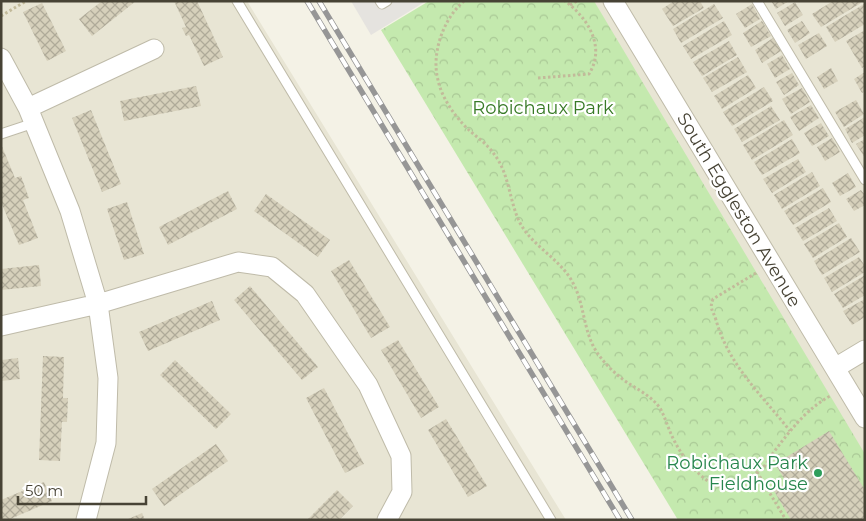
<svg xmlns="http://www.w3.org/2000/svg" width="866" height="521" font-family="Montserrat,sans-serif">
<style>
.residential{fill:#e8e5d4}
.forest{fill:url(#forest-crowns)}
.parking{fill:#e5e3df}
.building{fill:url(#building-cross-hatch)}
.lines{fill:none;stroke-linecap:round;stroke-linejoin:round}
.service-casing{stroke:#bfbba9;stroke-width:11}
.minor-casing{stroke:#bfbba9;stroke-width:21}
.path{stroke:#c2ba9a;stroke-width:3;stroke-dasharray:2.5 2.5;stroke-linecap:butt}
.service{stroke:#fff;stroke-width:9}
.minor{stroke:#fff;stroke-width:19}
.rail-casing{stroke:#969696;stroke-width:5.5}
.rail{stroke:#fff;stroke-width:4;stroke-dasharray:11;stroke-linecap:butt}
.leisure-dot{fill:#2e9e5b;stroke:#fff;stroke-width:2}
.labels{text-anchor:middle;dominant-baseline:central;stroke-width:4.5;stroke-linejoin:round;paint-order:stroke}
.park-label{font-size:18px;fill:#387a27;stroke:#fff}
.street-label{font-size:18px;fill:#474335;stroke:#fff}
.leisure-label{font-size:18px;fill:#27864d;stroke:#fff;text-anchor:end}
</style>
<defs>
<pattern id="forest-crowns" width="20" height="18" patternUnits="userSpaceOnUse" patternTransform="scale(1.25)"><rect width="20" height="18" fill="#c4e9ae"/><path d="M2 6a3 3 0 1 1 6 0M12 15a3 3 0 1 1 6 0" fill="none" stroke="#aac996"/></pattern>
<pattern id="building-cross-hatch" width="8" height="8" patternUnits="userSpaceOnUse" patternTransform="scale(1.25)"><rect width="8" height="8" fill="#d6d0bb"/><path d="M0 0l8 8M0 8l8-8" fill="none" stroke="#afaa99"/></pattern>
</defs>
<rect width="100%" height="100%" fill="#f4f2e6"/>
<!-- residential -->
<path class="residential" d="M1 1H247L566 520H1Z
M588 1H865V459Z"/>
<!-- forest -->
<path class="forest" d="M429 1H594L865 454V520H678L381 30Z"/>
<!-- parking -->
<path class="parking" d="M351 1H426L371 35Z"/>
<!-- building -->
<path class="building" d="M102 1H136L92 36 79 19Z
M174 1H197L223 57 204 66 189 35 186 36 182 28 186 27Z
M674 1H700L704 8 673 26 662 9Z
M771 1H789L776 9Z
M833 1H860L861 3 821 27 812 14Z
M795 2 803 15 785 26 777 13Z
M42 3 66 51 47 61 23 12Z
M714 4 723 18 681 43 673 29Z
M752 4 760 19 745 28 736 14Z
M864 4 865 24 835 42 826 27Z
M724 21 732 35 691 59 683 46Z
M762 21 771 36 751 47 743 33Z
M802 21 810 33 795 43 787 30Z
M865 30V66L862 68 846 41Z
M819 33 827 46 806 59 798 45Z
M773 38 781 51 762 63 755 50Z
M729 41 737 55 702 76 693 62Z
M782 55 790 69 775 78 767 64Z
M738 57 747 72 712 92 703 78Z
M831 68 838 81 824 89 817 77Z
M865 72V91L862 93 854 79Z
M792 73 799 85 784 95 776 82Z
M748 75 756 88 722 109 714 96Z
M196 86 201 106 124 121 120 101Z
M764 87 773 101 732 126 723 112Z
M802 88 810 102 791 114 782 99Z
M856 100 864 114 844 127 835 112Z
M811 105 819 118 799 131 790 117Z
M771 106 780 120 742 142 734 129Z
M91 110 121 184 102 192 72 118Z
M865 117V135L852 143 845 129Z
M784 120 793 135 752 160 743 145Z
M821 123 829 136 812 146 804 133Z
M832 138 840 152 825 161 817 147Z
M792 139 800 153 762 175 754 162Z
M865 139V158L856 144Z
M1 144 15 178 21 176 29 198 23 200 38 238 19 245 1 202Z
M798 159 806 172 772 193 763 179Z
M812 172 820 186 782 209 774 195Z
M848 173 856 187 840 196 832 183Z
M823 188 831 202 793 225 784 211Z
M861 190 865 195V205L854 211 846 199Z
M228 191 237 209 168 245 159 227Z
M266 194 330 240 318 257 254 211Z
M127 202 144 254 124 260 107 209Z
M829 208 837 221 803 241 795 228Z
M839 223 847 237 813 258 804 244Z
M851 238 860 252 822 275 814 261Z
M859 257 865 266V272L832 292 824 278Z
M349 260 390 327 371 338 331 271Z
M39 265 41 286 1 290V269Z
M865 275V295L843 308 834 294Z
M250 286 318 367 302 380 234 300Z
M865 299V317L852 325 843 311Z
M212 301 220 320 148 351 139 332Z
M398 340 439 407 421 418 381 350Z
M43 356 64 357 63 398H68L67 422H62L60 461 39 460Z
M18 358 20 379 1 381V360Z
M175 360 231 414 216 429 160 375Z
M324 388 364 464 345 473 306 398Z
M446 419 487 486 468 497 428 430Z
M829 431 865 490V520H791L774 491 787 483 775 464Z
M216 444 228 461 164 506 152 489Z
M44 482 52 501 8 520H1V500Z
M337 490 353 506 339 520H307Z
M142 513 145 520H126Z"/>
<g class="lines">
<!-- service casing -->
<g class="service-casing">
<path id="service" d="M237 1 551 520
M380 1 382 4 387 1
M757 1 865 180
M1 134 34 123"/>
</g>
<!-- minor casing -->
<g class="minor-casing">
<path id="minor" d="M613 1 865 418
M1 58 28 108 70 211 98 304 108 378 106 443 86 520
M28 108 154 49
M1 326 98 304 238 262 272 267 305 294 368 385 401 456 402 492 387 520
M835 368 865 350"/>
</g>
<!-- path -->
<path class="path" d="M464 1C443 19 431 54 438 80 442 99 456 118 470 131 478 138 488 145 494 154 509 173 509 199 519 221 531 246 560 258 573 283 585 305 583 333 598 354 606 365 616 375 628 383 639 390 652 397 660 408 664 415 666 422 669 429 678 452 694 474 716 486 732 485 746 481 759 471 765 467 769 459 773 453 790 431 805 410 830 396
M570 5 577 1
M1 16 26 1
M538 78 589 74C606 47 588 18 565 1
M756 273 713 299C709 309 713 310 716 320 729 366 762 395 790 431
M757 472 786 520"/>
<!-- service -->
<use href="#service" class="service"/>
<!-- minor -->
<use href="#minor" class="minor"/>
<!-- rail casing -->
<g class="rail-casing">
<path id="rail" d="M307 1 620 520
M319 1 632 520"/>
</g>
<!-- rail -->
<use href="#rail" class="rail"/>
</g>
<!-- markers -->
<circle class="leisure-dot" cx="818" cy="473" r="5"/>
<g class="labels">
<!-- park labels -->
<g class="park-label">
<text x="543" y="108">Robichaux Park</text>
</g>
<!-- street labels -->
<g class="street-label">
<text transform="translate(739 210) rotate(59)">South Eggleston Avenue</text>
</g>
<!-- leisure labels -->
<g class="leisure-label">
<text x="808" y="463">Robichaux Park<tspan x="808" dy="21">Fieldhouse</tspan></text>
</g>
</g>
<!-- border -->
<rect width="866" height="521" fill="none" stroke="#474335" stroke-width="5"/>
<!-- scale -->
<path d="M18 496v8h128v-8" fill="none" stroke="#474335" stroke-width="2.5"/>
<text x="25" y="496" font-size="15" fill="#474335" stroke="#ffffff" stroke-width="4" paint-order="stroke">50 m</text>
</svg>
